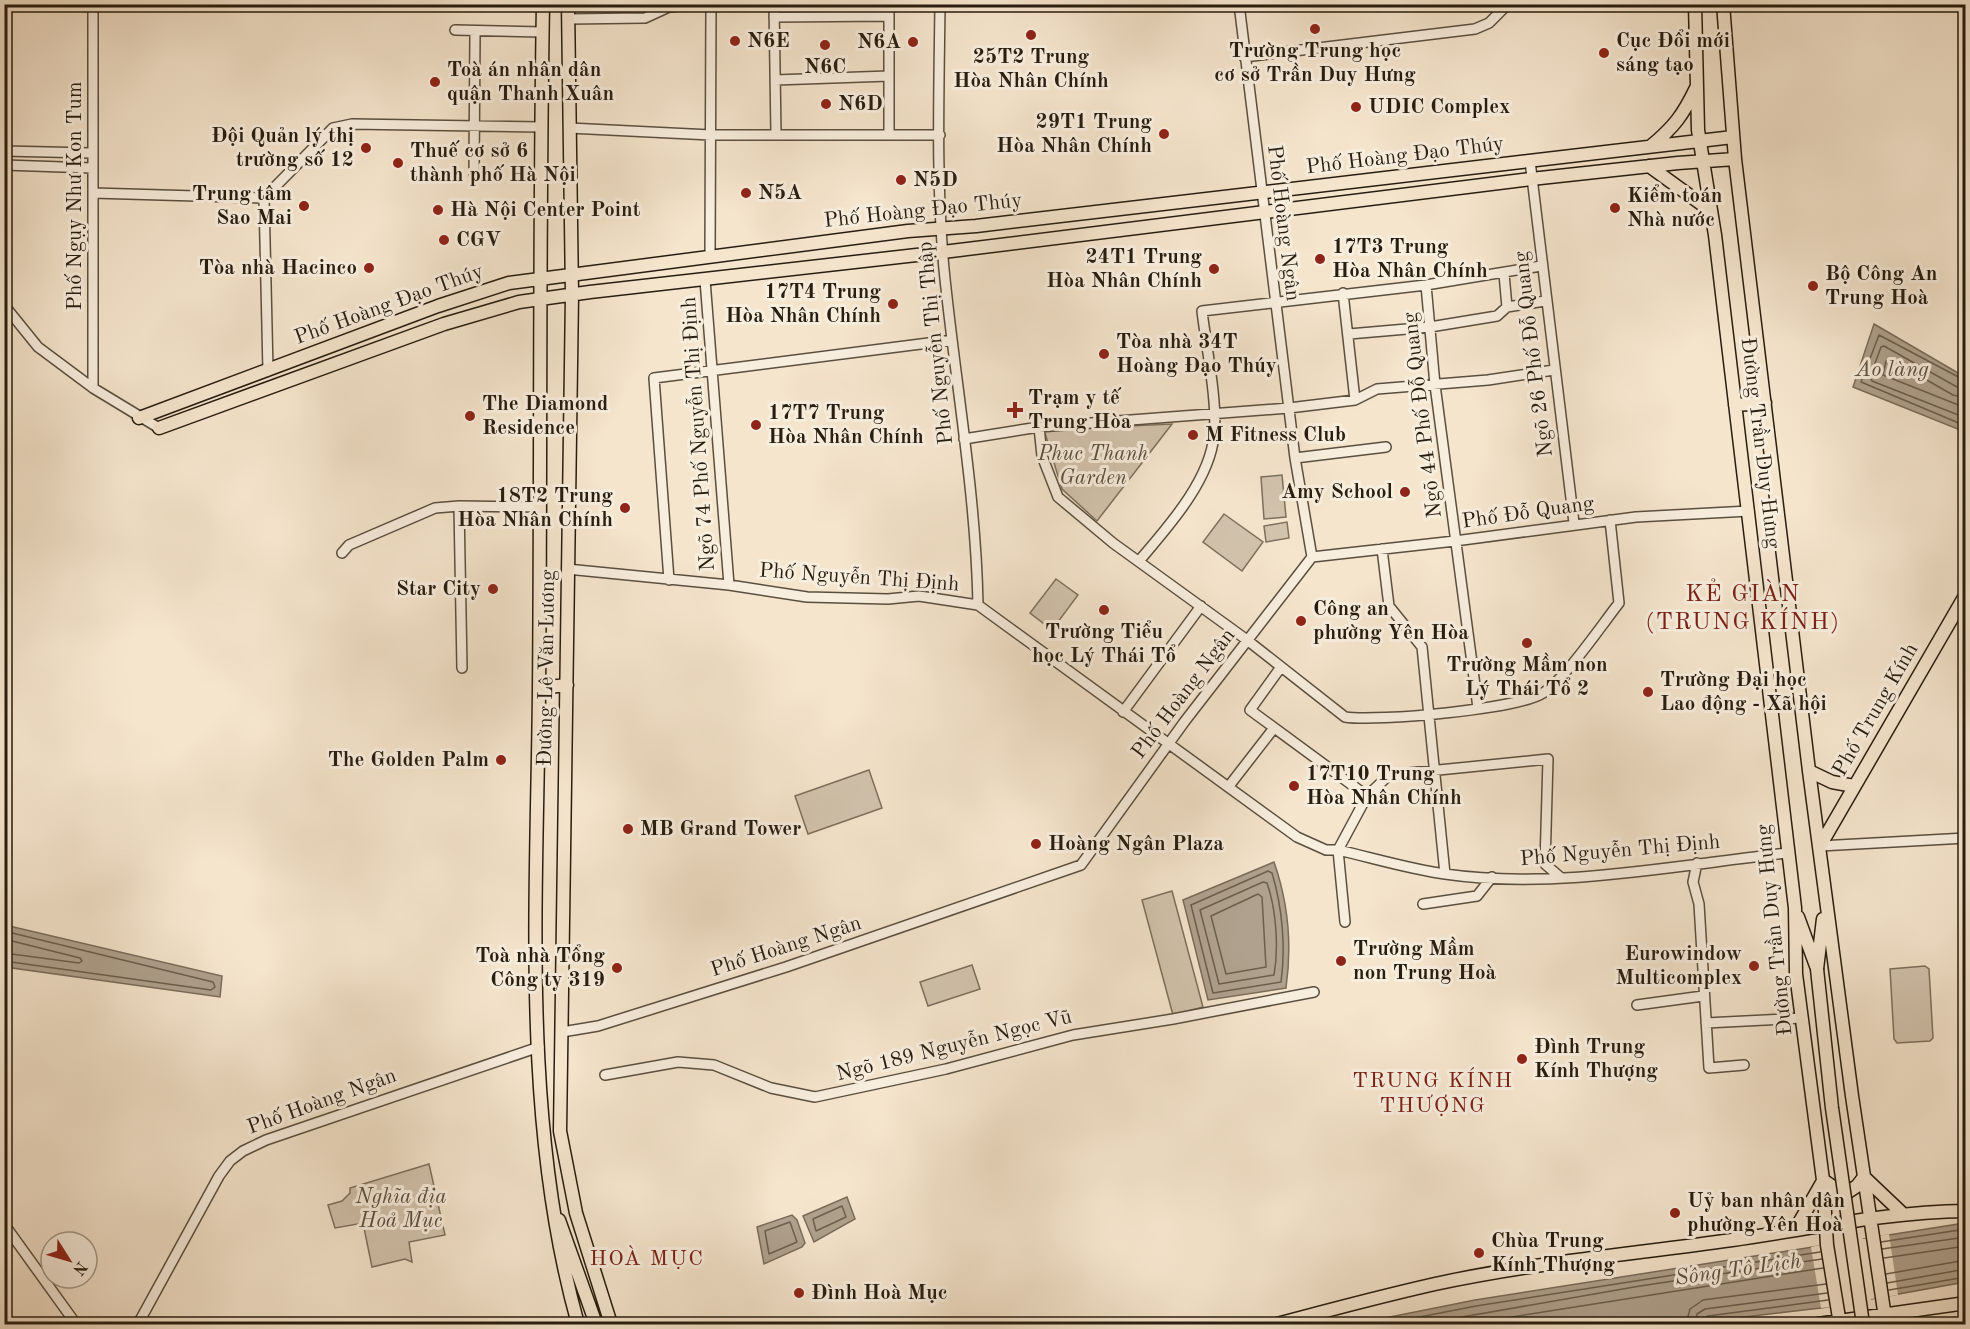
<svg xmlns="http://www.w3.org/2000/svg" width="1970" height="1329" font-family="'Old Standard TT',serif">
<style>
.green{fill:#d2c3ad;stroke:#7c705e;stroke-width:1.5}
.water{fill:#afa18d;stroke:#796c5b;stroke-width:1.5}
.pier{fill:#f5e5cd}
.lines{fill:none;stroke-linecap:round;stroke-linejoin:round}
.shore{stroke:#6b5f4e;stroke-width:1.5}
.minor-casing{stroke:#5a4f3f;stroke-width:12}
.major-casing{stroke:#271d10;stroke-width:15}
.minor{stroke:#f8eede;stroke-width:9}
.major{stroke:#f5e5cd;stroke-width:12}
.major-bridge-casing{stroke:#271d10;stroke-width:15;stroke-linecap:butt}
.major-bridge{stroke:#f5e5cd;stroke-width:12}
.poi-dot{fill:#8f2418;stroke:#f8eede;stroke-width:2}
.labels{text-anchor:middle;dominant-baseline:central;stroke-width:6;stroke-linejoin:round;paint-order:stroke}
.poi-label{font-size:21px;font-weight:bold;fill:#271d10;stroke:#f8eede;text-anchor:start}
.street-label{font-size:21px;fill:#271d10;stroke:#f8eede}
.park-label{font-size:21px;font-style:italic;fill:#5a4f3f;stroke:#f8eede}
.water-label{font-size:22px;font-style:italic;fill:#5d5242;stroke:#f8eede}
.neighbourhood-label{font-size:22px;letter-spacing:1.5px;fill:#7a1f14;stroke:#f8eede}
.quarter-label{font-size:24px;letter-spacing:1.5px;fill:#7a1f14;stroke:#f8eede}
</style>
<rect width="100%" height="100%" fill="#f5e5cd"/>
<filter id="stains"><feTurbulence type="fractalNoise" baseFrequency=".00333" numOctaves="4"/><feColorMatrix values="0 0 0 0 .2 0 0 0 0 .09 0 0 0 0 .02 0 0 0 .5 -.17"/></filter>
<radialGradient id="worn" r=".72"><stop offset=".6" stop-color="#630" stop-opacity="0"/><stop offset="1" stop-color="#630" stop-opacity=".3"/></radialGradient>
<!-- green -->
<path class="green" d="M1172 424 1097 521 1062 489 1044 430Z
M1282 475 1286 517 1264 519 1261 477Z
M1224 514 1263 542 1242 571 1203 542Z
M1287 522 1289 538 1266 542 1264 526Z
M1056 579 1078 595 1052 630 1030 613Z
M869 770 882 808 808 834 795 796Z
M1172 891 1203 1007 1173 1015 1142 900Z
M972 965 980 989 928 1006 920 982Z
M1925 966 1929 969 1933 1038 1930 1041 1897 1043 1894 1039 1890 969Z
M429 1164 445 1235 409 1242 412 1262 405 1259 372 1267 363 1223 335 1228 328 1205 342 1201 350 1193V1188Z"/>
<!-- water -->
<path class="water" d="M1874 324 1965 377V432L1853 387Z
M1274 862C1288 902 1292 946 1286 988L1208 1000 1183 900Z
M5 925 222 976 220 997 5 967Z
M847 1197 855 1219 814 1242 803 1216Z
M792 1215 797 1220 805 1243 802 1247 764 1264 757 1227Z
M1965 1223V1282L1821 1308 1686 1324H1355L1475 1300Z"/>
<!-- pier -->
<path class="pier" d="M1889 1234 1898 1295 1871 1299V1302L1821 1308 1811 1247 1862 1236 1863 1239Z"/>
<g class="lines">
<!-- shore -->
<path class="shore" d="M1966 381 1879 335 1861 382 1966 426
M1966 389 1957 387 1884 346 1881 347 1870 377 1872 381 1966 418
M1966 398 1953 395 1890 359 1886 361 1883 375 1966 408
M1268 871 1272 873C1282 906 1286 947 1281 982L1213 993 1191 905Z
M1263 882 1267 883C1276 909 1279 947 1274 975L1219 984 1200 910Z
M1258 894 1262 897 1266 967 1226 974 1211 916Z
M4 931 213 982 215 987 211 990 4 961
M4 939 80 958 82 961 79 963 4 953
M842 1206 846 1217 816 1231 813 1219Z
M790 1222 797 1242 769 1254 765 1231Z
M1881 1242 1966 1229
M1882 1249 1966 1237
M1884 1258 1966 1246
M1886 1274 1966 1260
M1887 1283 1966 1269
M1889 1290 1966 1277
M1384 1324 1476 1306 1820 1252
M1422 1324 1640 1286 1822 1259
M1467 1324 1823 1268
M1686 1324 1690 1309 1703 1300 1826 1284
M1695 1324 1697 1314 1705 1309 1827 1293
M1702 1324 1703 1319 1708 1316 1828 1300"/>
<!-- minor casing -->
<g class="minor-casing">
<path id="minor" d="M93 4V388
M774 4 776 135
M940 4C939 92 936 182 944 269 955 381 976 493 978 605
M774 17 889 16
M568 19 645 18 669 7 701 4
M455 30 542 32
M1244 57 1475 29 1489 23 1508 4
M775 80 889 76
M569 128 711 135H940
M889 135V4
M4 151 91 153
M1530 161 1574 523
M4 165 92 168
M474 174 475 31
M93 193 264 198
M264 198 333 128 352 124 541 127
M264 198 268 371
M710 256 711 4
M1504 274 1507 307
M705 280 729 585
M1426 285 1435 385 1478 708
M1343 293 1355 400
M4 305 38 347 93 388 159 428
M1349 334 1430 327 1497 316 1507 307 1545 301
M1039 427 1042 456 1058 497 1113 543 1247 640 1345 717C1376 722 1519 709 1543 693 1565 679 1601 626 1619 603L1610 520
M964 439 1039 427 1289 408 1355 400 1377 389 1488 380 1554 370
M1295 458 1386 447
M459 506 462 668
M1382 549 1389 606 1422 647 1445 874
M342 553 349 545 435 508 459 506 540 507
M1312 557 1455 541 1636 517 1749 511
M1139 561C1167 528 1210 481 1214 435 1218 403 1206 346 1202 311L1426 285 1541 266
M567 569 729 585 807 597 888 599 919 596 978 605 1297 837 1326 850H1338C1373 858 1409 869 1445 874 1553 890 1679 865 1787 853
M669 580 654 378 952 340
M1963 604H1960L1966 628
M1281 667 1250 710 1367 796
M1123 712 1201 606
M1229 786 1274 728
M1820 846 1966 838
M1697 863 1693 882 1699 904 1709 1068 1744 1065
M1423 904 1477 896 1492 877
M1345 922 1338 850 1367 796 1389 775 1548 759 1545 864 1560 877
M1637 1005 1703 996
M1706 1023 1802 1018
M562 1032 598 1026 786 967 1081 865 1185 721 1312 557 1295 458 1239 4
M605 1075 678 1062 714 1065 771 1088 815 1097 946 1069 1073 1035 1173 1019 1314 992
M4 1224 76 1324
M138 1324 219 1176 230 1161 243 1151 266 1140 539 1047"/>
</g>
<!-- major casing -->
<g class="major-casing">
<path id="major" d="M543 4C539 233 541 461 539 690 537 899 521 1121 578 1324
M568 4 572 295 560 1131 576 1213 611 1324
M1695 4 1698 130 1715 235 1795 908 1796 974 1823 1180 1827 1245 1840 1324
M1723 4 1735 159 1809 771 1852 1096 1886 1324
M1651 146C1674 127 1683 115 1696 88
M1649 166 1711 211
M1735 405 1765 403
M139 418 438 306 509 283 908 231 976 226 1733 137
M159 428 444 324 519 302 590 292 943 252 1531 179 1678 163 1735 159
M539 688 567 685
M1809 771 1832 782 1854 786
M1820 846 1966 594
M1798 917 1816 966
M1817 969 1823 919
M1864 1177 1903 1214
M1823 1180 1836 1189 1848 1192 1857 1186 1864 1177
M559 1220 596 1324
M1795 1230 1823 1181
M1277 1324C1329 1310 1382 1296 1435 1284 1532 1263 1633 1254 1732 1240 1810 1229 1886 1212 1966 1211
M1818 1324 1966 1303"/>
</g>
<!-- minor -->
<use href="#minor" class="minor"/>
<!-- major -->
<use href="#major" class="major"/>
<!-- major-bridge casing -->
<g class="major-bridge-casing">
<path id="major-bridge" d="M1817 969 1832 1108 1863 1324"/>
</g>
<!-- major-bridge -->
<use href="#major-bridge" class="major-bridge"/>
</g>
<!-- markers -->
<g class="poi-dot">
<circle cx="1315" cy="29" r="6"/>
<circle cx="1031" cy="35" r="6"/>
<circle cx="735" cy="41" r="6"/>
<circle cx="913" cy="42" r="6"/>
<circle cx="825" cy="45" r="6"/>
<circle cx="1604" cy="53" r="6"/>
<circle cx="435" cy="82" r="6"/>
<circle cx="826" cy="104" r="6"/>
<circle cx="1356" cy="107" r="6"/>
<circle cx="1164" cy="134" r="6"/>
<circle cx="366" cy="148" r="6"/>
<circle cx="398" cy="163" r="6"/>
<circle cx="901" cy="180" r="6"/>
<circle cx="746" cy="193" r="6"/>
<circle cx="304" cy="206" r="6"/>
<circle cx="1615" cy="208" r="6"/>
<circle cx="438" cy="210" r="6"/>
<circle cx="444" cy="240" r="6"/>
<circle cx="1320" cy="259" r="6"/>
<circle cx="369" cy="268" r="6"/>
<circle cx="1214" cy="269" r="6"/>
<circle cx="1813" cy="286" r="6"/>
<circle cx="893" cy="304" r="6"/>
<circle cx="1104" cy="354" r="6"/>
<path d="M1012 401h6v6h6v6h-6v6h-6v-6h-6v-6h6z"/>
<circle cx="470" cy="416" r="6"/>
<circle cx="756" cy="425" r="6"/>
<circle cx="1193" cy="435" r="6"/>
<circle cx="1405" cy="492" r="6"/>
<circle cx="625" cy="508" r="6"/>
<circle cx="493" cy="589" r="6"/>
<circle cx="1104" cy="610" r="6"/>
<circle cx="1301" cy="621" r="6"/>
<circle cx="1527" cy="643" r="6"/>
<circle cx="1648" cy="692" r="6"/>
<circle cx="501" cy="760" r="6"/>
<circle cx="1294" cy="786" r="6"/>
<circle cx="628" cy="829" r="6"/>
<circle cx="1036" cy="844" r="6"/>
<circle cx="1341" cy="961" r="6"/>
<circle cx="1754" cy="966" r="6"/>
<circle cx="617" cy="968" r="6"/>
<circle cx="1522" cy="1059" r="6"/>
<circle cx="1675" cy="1213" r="6"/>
<circle cx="1479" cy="1253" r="6"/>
<circle cx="799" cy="1293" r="6"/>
</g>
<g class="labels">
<!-- poi labels -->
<g class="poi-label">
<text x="747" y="41">N6E</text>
<text x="1616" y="41">Cục Đổi mới<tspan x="1616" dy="24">sáng tạo</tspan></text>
<text x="901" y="42" text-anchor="end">N6A</text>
<text x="1315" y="51" text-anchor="middle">Trường Trung học<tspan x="1315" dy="24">cơ sở Trần Duy Hưng</tspan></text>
<text x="1031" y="57" text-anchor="middle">25T2 Trung<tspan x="1031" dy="24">Hòa Nhân Chính</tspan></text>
<text x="825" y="67" text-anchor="middle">N6C</text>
<text x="447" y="70">Toà án nhân dân<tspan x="447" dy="24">quận Thanh Xuân</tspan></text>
<text x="838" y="104">N6D</text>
<text x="1368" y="107">UDIC Complex</text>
<text x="1152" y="122" text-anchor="end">29T1 Trung<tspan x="1152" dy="24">Hòa Nhân Chính</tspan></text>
<text x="354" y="136" text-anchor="end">Đội Quản lý thị<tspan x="354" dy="24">trường số 12</tspan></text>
<text x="410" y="151">Thuế cơ sở 6<tspan x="410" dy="24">thành phố Hà Nội</tspan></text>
<text x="913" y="180">N5D</text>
<text x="758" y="193">N5A</text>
<text x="292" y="194" text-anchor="end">Trung tâm<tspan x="292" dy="24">Sao Mai</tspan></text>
<text x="1627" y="196">Kiểm toán<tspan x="1627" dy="24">Nhà nước</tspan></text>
<text x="450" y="210">Hà Nội Center Point</text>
<text x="456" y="240">CGV</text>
<text x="1332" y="247">17T3 Trung<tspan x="1332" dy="24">Hòa Nhân Chính</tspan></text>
<text x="1202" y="257" text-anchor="end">24T1 Trung<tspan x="1202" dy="24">Hòa Nhân Chính</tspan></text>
<text x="357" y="268" text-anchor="end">Tòa nhà Hacinco</text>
<text x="1825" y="274">Bộ Công An<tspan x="1825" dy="24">Trung Hoà</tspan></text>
<text x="881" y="292" text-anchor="end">17T4 Trung<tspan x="881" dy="24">Hòa Nhân Chính</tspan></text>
<text x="1116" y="342">Tòa nhà 34T<tspan x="1116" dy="24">Hoàng Đạo Thúy</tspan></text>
<text x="1028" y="398">Trạm y tế<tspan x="1028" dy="24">Trung Hòa</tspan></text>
<text x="482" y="404">The Diamond<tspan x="482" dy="24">Residence</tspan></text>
<text x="768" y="413">17T7 Trung<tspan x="768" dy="24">Hòa Nhân Chính</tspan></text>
<text x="1205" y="435">M Fitness Club</text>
<text x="1393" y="492" text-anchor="end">Amy School</text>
<text x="613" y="496" text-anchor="end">18T2 Trung<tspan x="613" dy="24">Hòa Nhân Chính</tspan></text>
<text x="481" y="589" text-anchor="end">Star City</text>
<text x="1313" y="609">Công an<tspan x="1313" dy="24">phường Yên Hòa</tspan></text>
<text x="1104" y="632" text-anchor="middle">Trường Tiểu<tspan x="1104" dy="24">học Lý Thái Tổ</tspan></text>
<text x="1527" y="665" text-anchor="middle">Trường Mầm non<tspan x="1527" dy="24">Lý Thái Tổ 2</tspan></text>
<text x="1660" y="680">Trường Đại học<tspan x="1660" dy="24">Lao động - Xã hội</tspan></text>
<text x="489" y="760" text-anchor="end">The Golden Palm</text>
<text x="1306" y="774">17T10 Trung<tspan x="1306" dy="24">Hòa Nhân Chính</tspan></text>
<text x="640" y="829">MB Grand Tower</text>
<text x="1048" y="844">Hoàng Ngân Plaza</text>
<text x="1353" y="949">Trường Mầm<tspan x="1353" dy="24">non Trung Hoà</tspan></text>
<text x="1742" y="954" text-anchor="end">Eurowindow<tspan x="1742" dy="24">Multicomplex</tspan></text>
<text x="605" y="956" text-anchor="end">Toà nhà Tổng<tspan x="605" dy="24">Công ty 319</tspan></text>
<text x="1534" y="1047">Đình Trung<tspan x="1534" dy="24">Kính Thượng</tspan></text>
<text x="1687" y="1201">Uỷ ban nhân dân<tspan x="1687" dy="24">phường Yên Hoà</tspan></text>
<text x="1491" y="1241">Chùa Trung<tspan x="1491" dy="24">Kính Thượng</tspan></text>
<text x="811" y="1293">Đình Hoà Mục</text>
</g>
<!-- street labels -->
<g class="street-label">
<text transform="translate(1405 156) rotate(-7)">Phố Hoàng Đạo Thúy</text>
<text transform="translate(75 196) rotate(-90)">Phố Ngụy Như Kon Tum</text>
<text transform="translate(923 211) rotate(-6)">Phố Hoàng Đạo Thúy</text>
<text transform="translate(1283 223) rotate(83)">Phố Hoàng Ngân</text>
<text transform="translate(389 305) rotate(-20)">Phố Hoàng Đạo Thúy</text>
<text transform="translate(936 343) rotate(-96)">Phố Nguyễn Thị Thập</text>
<text transform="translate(1534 354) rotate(-97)">Ngõ 26 Phố Đỗ Quang</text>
<text transform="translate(1423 415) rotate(-97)">Ngõ 44 Phố Đỗ Quang</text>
<text transform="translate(699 434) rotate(-94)">Ngõ 74 Phố Nguyễn Thị Định</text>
<text transform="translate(1760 443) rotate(83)">Đường Trần Duy Hưng</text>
<text transform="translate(1528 513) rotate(-8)">Phố Đỗ Quang</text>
<text transform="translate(859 578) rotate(4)">Phố Nguyễn Thị Định</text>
<text transform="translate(547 668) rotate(-89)">Đường Lê Văn Lương</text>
<text transform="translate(1184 694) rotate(-53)">Phố Hoàng Ngân</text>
<text transform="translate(1876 710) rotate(-60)">Phố Trung Kính</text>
<text transform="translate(1620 851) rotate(-5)">Phố Nguyễn Thị Định</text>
<text transform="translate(1775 930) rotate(-96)">Đường Trần Duy Hưng</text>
<text transform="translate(786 947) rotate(-18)">Phố Hoàng Ngân</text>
<text transform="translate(954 1046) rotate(-14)">Ngõ 189 Nguyễn Ngọc Vũ</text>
<text transform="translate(322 1102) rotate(-20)">Phố Hoàng Ngân</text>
</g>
<!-- park labels -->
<g class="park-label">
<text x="1093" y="454">Phuc Thanh<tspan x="1093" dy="24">Garden</tspan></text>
<text x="401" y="1197">Nghĩa địa<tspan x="401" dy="24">Hoả Mục</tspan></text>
</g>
<!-- water labels -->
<g class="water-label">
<text x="1892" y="370">Ao làng</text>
<text transform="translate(1738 1270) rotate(-8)">Sông Tô Lịch</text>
</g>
<!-- neighbourhood labels -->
<g class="neighbourhood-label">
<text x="1433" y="1081">TRUNG KÍNH<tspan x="1433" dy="25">THƯỢNG</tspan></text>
<text x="647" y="1259">HOÀ MỤC</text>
</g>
<!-- quarter labels -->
<g class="quarter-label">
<text x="1743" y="595">KẺ GIÀN<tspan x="1743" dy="28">(TRUNG KÍNH)</tspan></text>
</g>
</g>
<!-- margin -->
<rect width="1970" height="1329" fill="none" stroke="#f5e5cd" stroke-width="24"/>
<rect x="6" y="6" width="1958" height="1317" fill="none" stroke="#271d10" stroke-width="3"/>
<rect x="12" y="12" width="1946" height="1305" fill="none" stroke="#271d10" stroke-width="1.5"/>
<!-- north arrow -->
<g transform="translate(69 1260) rotate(127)"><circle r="28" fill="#f8eede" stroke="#a49a8c" stroke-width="1.5"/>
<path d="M0-4.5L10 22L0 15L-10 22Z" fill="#8f2418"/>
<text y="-9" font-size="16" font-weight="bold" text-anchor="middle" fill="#271d10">N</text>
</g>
<rect width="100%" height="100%" filter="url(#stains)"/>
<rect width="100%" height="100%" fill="url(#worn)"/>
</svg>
